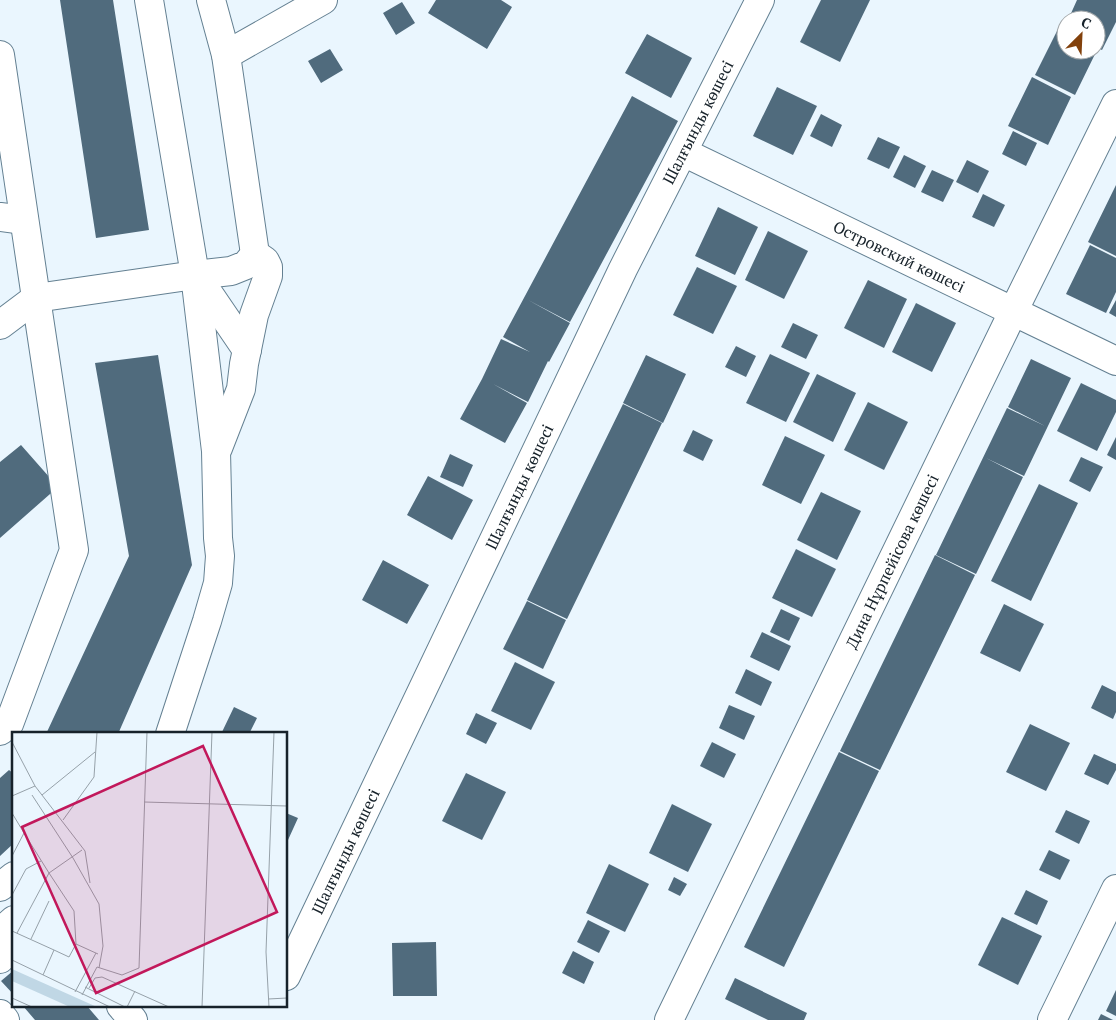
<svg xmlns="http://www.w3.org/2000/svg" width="1116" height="1020" font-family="'PT Serif',serif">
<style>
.building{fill:#506b7d}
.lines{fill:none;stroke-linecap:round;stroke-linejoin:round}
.minor-casing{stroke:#648092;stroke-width:30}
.minor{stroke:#fff;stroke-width:28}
.labels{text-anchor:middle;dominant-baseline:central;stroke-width:5;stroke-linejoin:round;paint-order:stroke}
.street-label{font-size:16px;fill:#17222a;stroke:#fff}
.inset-road{fill:none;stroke:#96a1a9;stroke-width:1}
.view{fill:#c2185b;fill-opacity:0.15;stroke:#c2185b;stroke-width:2.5}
.inset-edge{fill:none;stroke:#17222a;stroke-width:2.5}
</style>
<rect width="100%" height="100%" fill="#eaf6fe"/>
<!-- building -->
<path class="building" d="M60 0H113L149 230 96 238Z
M436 0H501L512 7 487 49 428 13Z
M821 0H870L840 62 800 42Z
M1077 0H1116V22L1102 50 1098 48 1075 95 1035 75 1059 27 1063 29 1066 23V50H1096V20H1068Z
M402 2 415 23 396 35 383 13Z
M647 34 692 58 671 98 625 73Z
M330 49 343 70 321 83 308 61Z
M1032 77 1071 97 1048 145 1008 126Z
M777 87 817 106 793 155 753 136Z
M632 96 678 121 570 322 528 300 570 323 549 362 548 361 528 402 493 384 527 403 505 443 460 419 482 379 501 339 530 352 503 337Z
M821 114 842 125 832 147 810 136Z
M1013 131 1037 143 1026 166 1002 154Z
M878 137 900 147 889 169 867 159Z
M904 155 926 166 915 188 893 177Z
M967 160 989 171 978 193 956 182Z
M932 170 954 180 943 202 921 192Z
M1116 185V256L1088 242Z
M983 194 1005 205 994 227 972 217Z
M718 207 758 227 735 275 695 256Z
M768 231 808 251 784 299 745 280Z
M1090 245 1116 258V292L1106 313 1066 294Z
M697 267 737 286 713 334 673 315Z
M868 280 907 299 884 348 844 328Z
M1116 300V317L1109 313Z
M916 303 956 323 932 372 892 352Z
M793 323 818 335 806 359 781 347Z
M736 346 756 356 746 377 725 367Z
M770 354 810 373 786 422 746 403Z
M158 355 192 565 118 734H46L129 556 95 363Z
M646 355 686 374 663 423 623 403Z
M1031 359 1071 378 1024 476 986 458 1023 477 976 574 936 555 1007 408 1045 426 1008 407Z
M817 374 856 393 833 442 793 422Z
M1081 383 1116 400V412L1097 451 1057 431Z
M868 402 908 422 884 470 844 450Z
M623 404 662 423 567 619 527 600Z
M693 430 713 440 703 461 683 451Z
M785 436 825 455 801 504 762 485Z
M1116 437V460L1107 455Z
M21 445 58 487 0 538V462Z
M450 454 473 465 463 487 440 477Z
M1081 457 1103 467 1090 492 1069 481Z
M428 476 473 500 452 540 407 515Z
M1039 484 1078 503 1031 601 991 581Z
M821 492 861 511 837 560 797 540Z
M796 549 836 569 812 617 772 598Z
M935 555 975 575 880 770 840 751Z
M383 560 429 585 407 624 362 600Z
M527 601 566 620 543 669 503 649Z
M1004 604 1044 624 1020 672 980 653Z
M781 609 800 618 789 641 770 632Z
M762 632 791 646 779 671 750 657Z
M515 662 555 682 531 730 491 711Z
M746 669 772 682 761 706 735 693Z
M1102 685 1116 692V712L1113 719 1091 708Z
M729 705 755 716 744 740 719 728Z
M234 707 257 718 249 734H227L222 732Z
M476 713 497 723 486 744 466 734Z
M1030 724 1070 743 1046 791 1006 772Z
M712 742 736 754 724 778 700 766Z
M839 752 879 771 784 967 744 947Z
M1094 754 1116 764V770L1108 785 1084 774Z
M9 770 14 774V843L0 856V778Z
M466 773 506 792 482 840 442 821Z
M672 804 712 824 688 872 649 853Z
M1066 810 1090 821 1079 844 1055 832Z
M286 813 298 818 288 840 286 839Z
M1049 850 1070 860 1060 880 1039 870Z
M609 864 649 884 625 932 586 913Z
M674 877 687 884 680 896 668 890Z
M1026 890 1048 901 1037 925 1014 914Z
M1002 917 1042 936 1018 985 978 965Z
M588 920 610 931 599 953 577 942Z
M436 942 437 996H393L392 943Z
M573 951 594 962 584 984 562 973Z
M14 970V995L1 981Z
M735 978 807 1013 804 1020H768L725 999Z
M1116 990V1016L1106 1011Z
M23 1006H87L99 1020H35Z
M1101 1014 1113 1020H1098Z"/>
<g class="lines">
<!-- minor casing -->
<g class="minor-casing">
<g id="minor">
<path d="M149 0 195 275 216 451 218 538 220 556 218 583 207 621 170 734"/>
<path d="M211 0 226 55 255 254 265 261 268 267V276L254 315 244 364 241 389 218 448"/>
<path d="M0 55 36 298 0 325"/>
<path d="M226 55 323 0"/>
<path id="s1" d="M683 152 1116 361"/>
<path d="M0 217 24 220"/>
<path d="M198 278 247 350"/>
<path d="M0 731 9 724 74 550 36 298 195 275 231 271 246 265 255 254"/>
<path d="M0 887 14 876"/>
<path d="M0 932 14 920"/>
<path d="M0 959 8 951 14 949"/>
<path id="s2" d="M286 976 623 269 760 0"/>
<path d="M121 1006 133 1020"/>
<path d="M0 1014 5 1020"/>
<path id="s3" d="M669 1020 1013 312 1116 104"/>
<path d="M1052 1020 1116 889"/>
</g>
</g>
<!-- minor -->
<use href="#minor" class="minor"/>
</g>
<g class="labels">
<!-- street labels -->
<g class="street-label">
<text stroke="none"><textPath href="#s2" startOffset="948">Шалғынды көшесі</textPath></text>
<text stroke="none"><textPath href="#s1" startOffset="240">Островский көшесі</textPath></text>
<text stroke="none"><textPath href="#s2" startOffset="542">Шалғынды көшесі</textPath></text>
<text stroke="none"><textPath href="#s3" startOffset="510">Дина Нұрпейісова көшесі</textPath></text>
<text stroke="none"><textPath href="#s2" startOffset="138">Шалғынды көшесі</textPath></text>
</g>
</g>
<!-- overview -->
<g transform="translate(12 732)">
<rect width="275" height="275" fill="#eaf6fe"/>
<path d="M0 237 85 275H58L0 249Z" fill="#c0d7e5"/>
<path class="inset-road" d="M0 10 23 54 73 119 78 151M20 63 61 126 87 172 91 214 87 236M30 63 83 20M0 64 23 54M132 70 275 74M0 81 12 101 0 124M51 88 82 45 85 0M0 163 14 137 29 129M0 199 42 218 31 243M5 201 37 141 12 101M19 207 37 169M64 212 86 222M42 218 57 225 64 212 62 179 37 141 70 118M0 228 98 275M73 255 113 275M77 256 83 246 90 245 157 275M63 260 84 221M70 263 85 235 110 243 127 236 135 0M0 266 20 275M256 267 275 266M115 275 123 259M190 275 200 0M257 275 254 220 262 0"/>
<path class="view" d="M191 14 265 180 84 261 10 95Z"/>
<rect width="275" height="275" class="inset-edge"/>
</g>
<!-- north arrow -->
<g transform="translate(1081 35) rotate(24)"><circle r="24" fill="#ffffff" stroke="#a2a7aa"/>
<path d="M0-4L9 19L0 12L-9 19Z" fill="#82410c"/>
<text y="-8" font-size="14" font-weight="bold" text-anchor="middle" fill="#17222a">С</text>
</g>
</svg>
